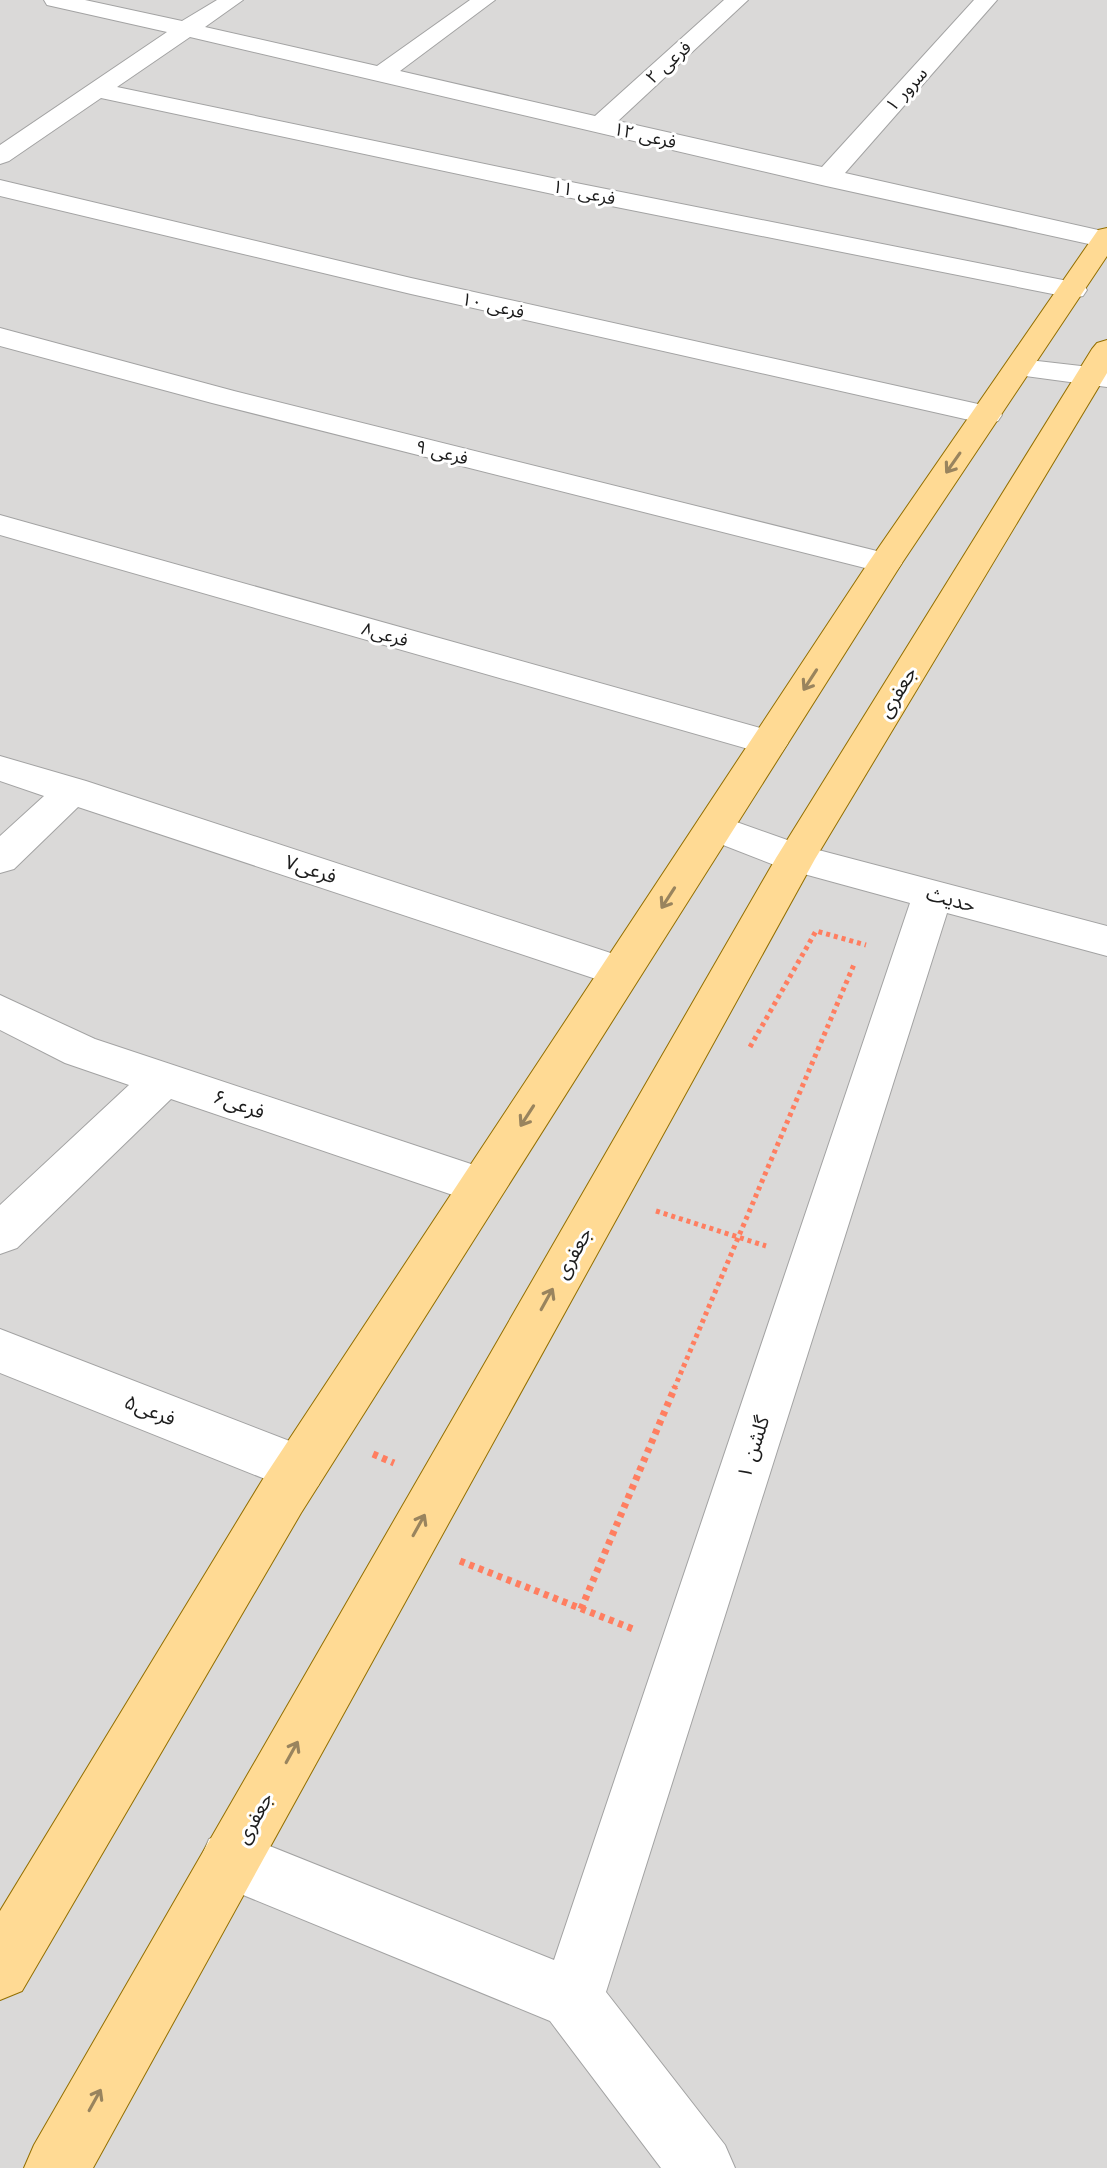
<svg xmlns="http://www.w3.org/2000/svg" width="1107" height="2168" font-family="'Work Sans','Noto Sans Arabic',sans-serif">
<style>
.residential{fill:#dad9d8}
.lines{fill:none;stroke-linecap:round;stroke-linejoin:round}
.minor-casing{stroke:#a3a3a3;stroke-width:2}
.major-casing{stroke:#936f00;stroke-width:2}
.path-far1{stroke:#ff7e60;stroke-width:5;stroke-dasharray:4 4;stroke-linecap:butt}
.path{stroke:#ff7e60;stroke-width:7;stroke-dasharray:5 5;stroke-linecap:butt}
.minor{fill:#fff;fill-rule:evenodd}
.major{fill:#ffda94;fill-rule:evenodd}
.oneway{stroke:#99845e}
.labels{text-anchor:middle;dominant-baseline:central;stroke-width:6;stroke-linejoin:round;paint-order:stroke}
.far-street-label{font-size:18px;fill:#1c1c1c;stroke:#fff}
.street-label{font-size:20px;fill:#1c1c1c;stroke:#fff}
</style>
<rect width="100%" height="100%" fill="#eeeae0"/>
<!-- residential -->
<path class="residential" d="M0 0H1107V2168H0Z"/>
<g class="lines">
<!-- minor casing -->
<g class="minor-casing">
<path id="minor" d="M44 0H85L182 21 217 0H243L205 27 377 66 470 0H495L400 71 595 116 724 0H748L618 121 822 167 974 0H997L845 173 1107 232V248L826 186 190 37 117 87 576 183 1073 282 1083 284 1087 290 1083 296 1073 298 576 199 101 98 9 161 0 164V145L167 32 47 5Z
M0 180 411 278 987 406 998 409 1002 415 998 421 987 424 411 294 0 196Z
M0 328 234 391 897 556 902 563 897 570 885 573 212 403 0 346Z
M1020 359 1107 369V387L1010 374 1005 368 1010 362Z
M0 515 782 734 788 743 782 752 769 755 0 535Z
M0 756 86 781 635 961 641 972 635 983 620 987 78 807 14 869 0 873V836L44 796 0 781Z
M714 814 807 847 1107 926V956L947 913 606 1992 725 2145 735 2168H661L550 2021 209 1881 200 1860 209 1839 230 1830 554 1960 910 903 782 868 700 836 695 827 700 818Z
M0 995 95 1039 498 1173 505 1186 498 1199 482 1205 171 1099 17 1248 0 1254V1205L129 1085 65 1063 0 1030Z
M0 1329 318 1452 326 1469 318 1486 300 1493 0 1373Z"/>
</g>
<!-- major casing -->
<g class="major-casing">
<path id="major" d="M1107 228V256L902 563 301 1513 22 1991 0 2000V1911L263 1479 868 563 1098 230Z
M1107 340V373L815 859 93 2168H24L34 2145 776 858 1092 349 1097 343Z"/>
</g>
<!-- path-far1 -->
<path class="path-far1" d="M750 1047 816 931 866 945
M656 1211 766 1246
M674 1389 855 962"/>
<!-- path -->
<path class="path" d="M373 1454 394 1463
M460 1561 633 1629
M581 1609 675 1387"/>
<!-- minor -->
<use href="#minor" class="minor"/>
<!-- major -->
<use href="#major" class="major"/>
</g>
<!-- one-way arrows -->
<defs><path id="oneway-shaft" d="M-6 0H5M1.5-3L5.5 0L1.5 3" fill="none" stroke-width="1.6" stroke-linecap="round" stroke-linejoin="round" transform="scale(2)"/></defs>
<g class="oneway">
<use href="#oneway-shaft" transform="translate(953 463) rotate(125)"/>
<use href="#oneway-shaft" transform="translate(810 680) rotate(123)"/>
<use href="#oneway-shaft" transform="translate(668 898) rotate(123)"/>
<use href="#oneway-shaft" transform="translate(527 1116) rotate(123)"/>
<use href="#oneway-shaft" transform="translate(547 1299) rotate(-61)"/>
<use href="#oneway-shaft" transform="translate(419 1525) rotate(-61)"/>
<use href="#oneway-shaft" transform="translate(292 1752) rotate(-61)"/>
<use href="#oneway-shaft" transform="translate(95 2100) rotate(-61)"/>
</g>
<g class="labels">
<!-- far-street labels -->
<g class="far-street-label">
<text transform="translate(668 62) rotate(-42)">فرعی ۲</text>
<text transform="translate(906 89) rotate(-48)">سرور ۱</text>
<text transform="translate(645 135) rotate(13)">فرعی ۱۲</text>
<text transform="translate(584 192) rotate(12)">فرعی ۱۱</text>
<text transform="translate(493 305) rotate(13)">فرعی ۱۰</text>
<text transform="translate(442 452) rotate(14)">فرعی ۹</text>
<text transform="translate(385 634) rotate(16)">فرعی۸</text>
</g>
<!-- street labels -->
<g class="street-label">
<text transform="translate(897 692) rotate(-59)">جعفری</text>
<text transform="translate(311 869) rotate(18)">فرعی۷</text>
<text transform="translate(951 899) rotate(15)">حدیث</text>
<text transform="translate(239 1104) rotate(19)">فرعی۶</text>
<text transform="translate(573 1253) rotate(-61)">جعفری</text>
<text transform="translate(150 1410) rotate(21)">فرعی۵</text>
<text transform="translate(753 1447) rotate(-72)">گلشن ۱</text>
<text transform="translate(254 1818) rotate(-61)">جعفری</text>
</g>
</g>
</svg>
